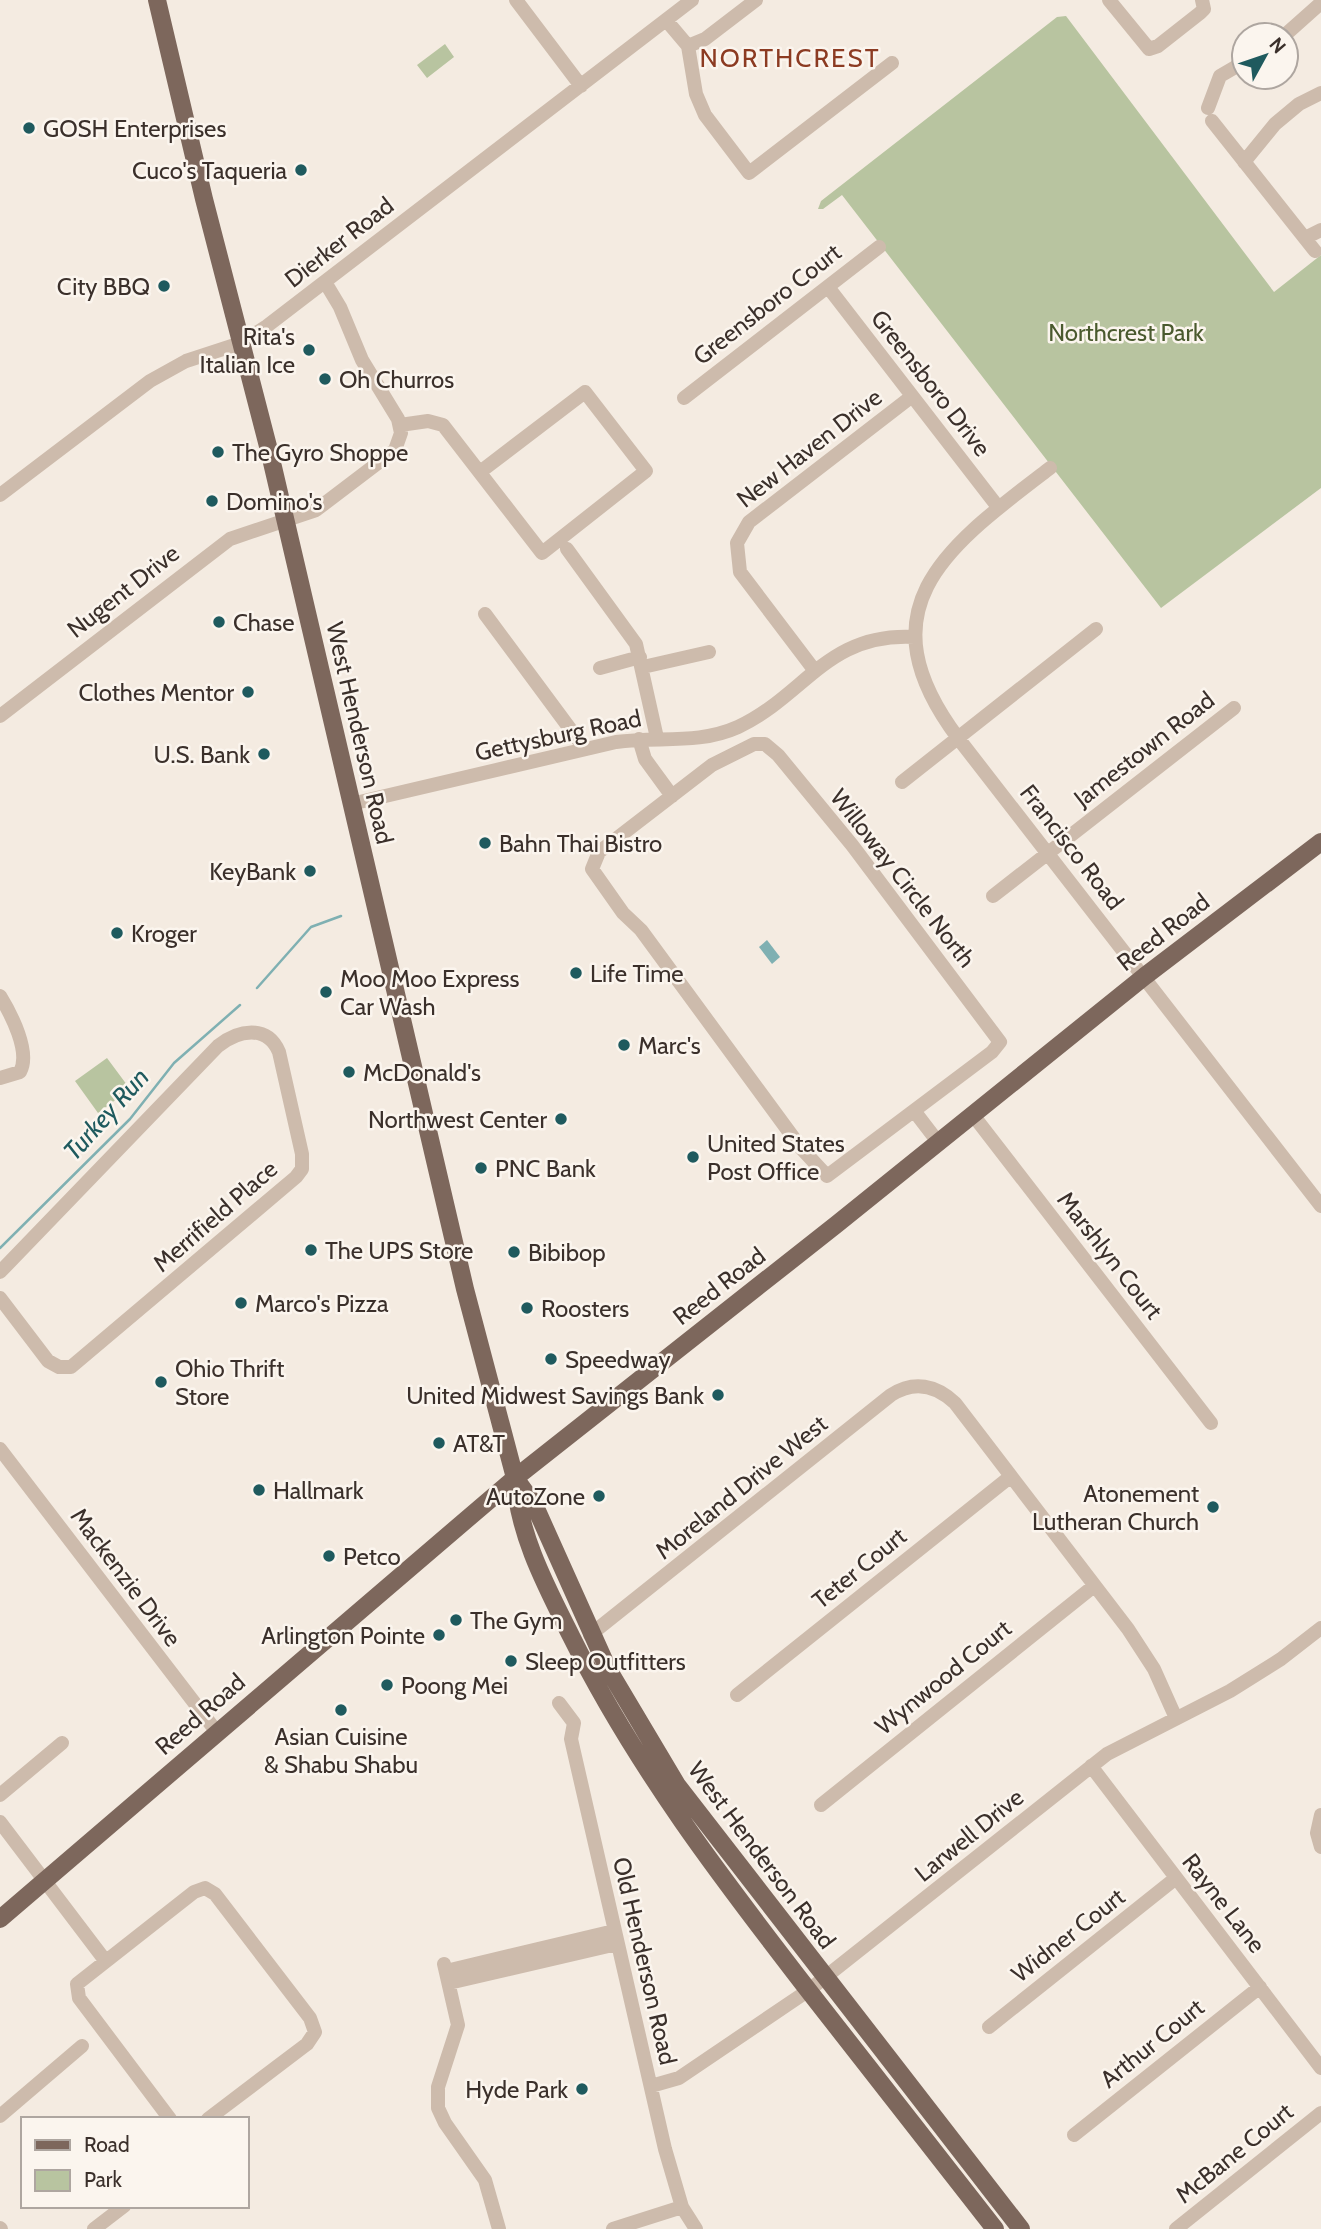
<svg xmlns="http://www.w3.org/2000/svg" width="1321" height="2229" font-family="Cabin,sans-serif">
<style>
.green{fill:#b8c4a0}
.water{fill:#7fb0b2}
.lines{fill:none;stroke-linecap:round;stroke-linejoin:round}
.stream{stroke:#7fb0b2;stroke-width:2.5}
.minor{stroke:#cdbbac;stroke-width:14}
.major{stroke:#7d675c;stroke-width:18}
.poi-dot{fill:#1f5a5e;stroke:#fbf5ee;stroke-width:2.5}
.labels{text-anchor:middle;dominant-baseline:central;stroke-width:5;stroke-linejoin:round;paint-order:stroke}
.poi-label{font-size:24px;fill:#3b302b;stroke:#fbf5ee;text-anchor:start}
.street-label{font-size:24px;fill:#3b302b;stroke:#fbf5ee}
.park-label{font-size:24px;fill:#4a5a2e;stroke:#fbf5ee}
.neighbourhood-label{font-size:26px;letter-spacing:2px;fill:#8c3b22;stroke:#fbf5ee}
.water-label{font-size:26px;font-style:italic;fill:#1f5a5e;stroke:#fbf5ee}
</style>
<rect width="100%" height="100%" fill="#f4ebe1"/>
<!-- green -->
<path class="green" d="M1066 16 1274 292 1321 255V488L1161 608 842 195 823 209H818L821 201 1057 17Z
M445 44 454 57 427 78 417 65Z
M107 1058 130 1089 98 1113 75 1081Z"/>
<!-- water -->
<path class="water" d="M767 940 780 957 772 964 759 947Z"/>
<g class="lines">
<!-- stream -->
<path class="stream" d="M257 988 311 927 341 916
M0 1248 130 1119 174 1063 240 1005"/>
<!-- minor -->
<path class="minor" d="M516 0 581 86
M1109 0 1149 49 1158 46 1200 13 1204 9 1202 0
M666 20 688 46 696 94 705 115 749 173 892 63
M1285 35 1321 3
M688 46 705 39 756 0
M1208 108 1220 76 1244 62
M1212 121 1315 251
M1244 162 1275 124 1299 104 1321 93
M1305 238 1321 230
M828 287 998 507
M684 398 879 247
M400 425 428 421 443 425 542 553 646 471 585 392 480 472
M1050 468C948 546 860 607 958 738L1321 1206
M0 495 150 381 186 361 241 343 267 326 692 0
M567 549 636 644 657 738
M485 614 585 749
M643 667 709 652
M600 668 640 657
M815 671 740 572 737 543 749 522 911 397
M0 716 230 539 316 510 395 450 401 433 398 419 362 360 340 307 325 282
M639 739 645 759 672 796
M754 744H765L778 755 852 845 1000 1042 992 1052 827 1176 801 1148 641 930 623 913 592 869 599 852 712 765Z
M902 782 1096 629
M351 804 616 742C658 736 698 745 738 727 806 695 827 632 915 637
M993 896 1234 708
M0 996C11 1014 31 1052 20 1072L0 1078
M915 1112 938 1142
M973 1115 1211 1423
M0 1272 218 1046C238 1030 267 1024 279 1052L302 1154V1169L296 1177 71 1367H59L48 1361 0 1298
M0 1449 216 1731
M590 1635 891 1395C914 1380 936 1385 955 1403L1128 1629 1154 1669 1175 1716
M737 1695 1010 1477
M559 1703 574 1723 571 1739 665 2149 682 2207 696 2229
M1091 1766 1321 2068
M0 1795 62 1743
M821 1805 1094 1586
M1321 1815 1317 1833 1321 1847
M0 1822 104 1959
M444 1964 458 2025 438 2087V2108L445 2123 485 2180 499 2229
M446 1971 614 1931
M449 1983 617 1944
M989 2027 1176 1878
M651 2086 679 2078 809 1990 1107 1754 1230 1691 1281 1659 1321 1628
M0 2116 82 2046
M170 2119 79 1998 77 1984 194 1892 205 1888 215 1894 310 2018 315 2032 307 2044 208 2119
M1074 2135 1260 1987
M0 2228 1 2229
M94 2229 124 2206
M613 2229 682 2207
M1176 2229 1321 2113"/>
<!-- major -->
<path class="major" d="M157 0 204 199 270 454 465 1289 515 1478C518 1534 546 1586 571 1636 636 1767 723 1880 812 1995 873 2073 934 2151 995 2229
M515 1478 534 1504 608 1669 677 1785 1021 2229
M0 1919 515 1478 837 1224 1145 976 1321 842"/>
</g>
<!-- markers -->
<g class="poi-dot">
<circle cx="29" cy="128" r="7"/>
<circle cx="301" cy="170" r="7"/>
<circle cx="164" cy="286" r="7"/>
<circle cx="309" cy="350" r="7"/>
<circle cx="325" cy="379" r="7"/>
<circle cx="218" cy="452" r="7"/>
<circle cx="212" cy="501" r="7"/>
<circle cx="219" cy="622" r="7"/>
<circle cx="248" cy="692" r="7"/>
<circle cx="264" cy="754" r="7"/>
<circle cx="485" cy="843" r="7"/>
<circle cx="310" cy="871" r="7"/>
<circle cx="117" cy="933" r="7"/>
<circle cx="576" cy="973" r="7"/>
<circle cx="326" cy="992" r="7"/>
<circle cx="624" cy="1045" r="7"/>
<circle cx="349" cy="1072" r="7"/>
<circle cx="561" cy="1119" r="7"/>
<circle cx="693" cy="1157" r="7"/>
<circle cx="481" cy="1168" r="7"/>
<circle cx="311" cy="1250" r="7"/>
<circle cx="514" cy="1252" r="7"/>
<circle cx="241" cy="1303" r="7"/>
<circle cx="527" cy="1308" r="7"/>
<circle cx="551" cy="1359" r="7"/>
<circle cx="161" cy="1382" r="7"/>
<circle cx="718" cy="1395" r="7"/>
<circle cx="439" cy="1443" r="7"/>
<circle cx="259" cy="1490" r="7"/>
<circle cx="599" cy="1496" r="7"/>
<circle cx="1213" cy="1507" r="7"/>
<circle cx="329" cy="1556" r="7"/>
<circle cx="456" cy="1620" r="7"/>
<circle cx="439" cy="1635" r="7"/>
<circle cx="511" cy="1661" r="7"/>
<circle cx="387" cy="1685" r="7"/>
<circle cx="341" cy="1710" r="7"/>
<circle cx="582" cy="2089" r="7"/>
</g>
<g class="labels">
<!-- poi labels -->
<g class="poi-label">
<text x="43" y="128">GOSH Enterprises</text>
<text x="287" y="170" text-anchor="end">Cuco's Taqueria</text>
<text x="150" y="286" text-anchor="end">City BBQ</text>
<text x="295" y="336" text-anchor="end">Rita's<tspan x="295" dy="28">Italian Ice</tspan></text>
<text x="339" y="379">Oh Churros</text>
<text x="232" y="452">The Gyro Shoppe</text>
<text x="226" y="501">Domino's</text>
<text x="233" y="622">Chase</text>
<text x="234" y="692" text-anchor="end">Clothes Mentor</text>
<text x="250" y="754" text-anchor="end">U.S. Bank</text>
<text x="499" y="843">Bahn Thai Bistro</text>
<text x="296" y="871" text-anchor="end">KeyBank</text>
<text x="131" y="933">Kroger</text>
<text x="590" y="973">Life Time</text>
<text x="340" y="978">Moo Moo Express<tspan x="340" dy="28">Car Wash</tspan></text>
<text x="638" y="1045">Marc's</text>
<text x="363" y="1072">McDonald's</text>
<text x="547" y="1119" text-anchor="end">Northwest Center</text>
<text x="707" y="1143">United States<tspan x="707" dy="28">Post Office</tspan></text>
<text x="495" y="1168">PNC Bank</text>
<text x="325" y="1250">The UPS Store</text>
<text x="528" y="1252">Bibibop</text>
<text x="255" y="1303">Marco's Pizza</text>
<text x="541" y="1308">Roosters</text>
<text x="565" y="1359">Speedway</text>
<text x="175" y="1368">Ohio Thrift<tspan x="175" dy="28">Store</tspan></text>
<text x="704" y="1395" text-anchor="end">United Midwest Savings Bank</text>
<text x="453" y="1443">AT&amp;T</text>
<text x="273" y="1490">Hallmark</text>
<text x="1199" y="1493" text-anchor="end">Atonement<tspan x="1199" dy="28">Lutheran Church</tspan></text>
<text x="585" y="1496" text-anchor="end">AutoZone</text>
<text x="343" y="1556">Petco</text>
<text x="470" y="1620">The Gym</text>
<text x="425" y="1635" text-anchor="end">Arlington Pointe</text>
<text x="525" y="1661">Sleep Outfitters</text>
<text x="401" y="1685">Poong Mei</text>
<text x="341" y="1736" text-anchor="middle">Asian Cuisine<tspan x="341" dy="28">&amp; Shabu Shabu</tspan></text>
<text x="568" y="2089" text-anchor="end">Hyde Park</text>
</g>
<!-- street labels -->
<g class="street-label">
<text transform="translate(339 242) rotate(-38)">Dierker Road</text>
<text transform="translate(767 304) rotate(-38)">Greensboro Court</text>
<text transform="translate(931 383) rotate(52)">Greensboro Drive</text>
<text transform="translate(809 448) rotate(-38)">New Haven Drive</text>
<text transform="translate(123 591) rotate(-38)">Nugent Drive</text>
<text transform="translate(360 733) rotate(77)">West Henderson Road</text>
<text transform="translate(558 735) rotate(-12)">Gettysburg Road</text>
<text transform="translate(1144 749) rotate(-38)">Jamestown Road</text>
<text transform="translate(1072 847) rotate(52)">Francisco Road</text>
<text transform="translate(903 878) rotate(52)">Willoway Circle North</text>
<text transform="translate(1163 932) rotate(-38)">Reed Road</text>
<text transform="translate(215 1216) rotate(-41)">Merrifield Place</text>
<text transform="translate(1110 1255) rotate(52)">Marshlyn Court</text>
<text transform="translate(719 1286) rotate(-38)">Reed Road</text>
<text transform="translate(741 1487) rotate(-39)">Moreland Drive West</text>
<text transform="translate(859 1568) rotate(-39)">Teter Court</text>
<text transform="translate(126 1577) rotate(53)">Mackenzie Drive</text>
<text transform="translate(943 1677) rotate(-39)">Wynwood Court</text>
<text transform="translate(200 1714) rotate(-41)">Reed Road</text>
<text transform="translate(969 1835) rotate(-39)">Larwell Drive</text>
<text transform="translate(762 1855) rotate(53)">West Henderson Road</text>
<text transform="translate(1224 1903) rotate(52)">Rayne Lane</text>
<text transform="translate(1068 1935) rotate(-38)">Widner Court</text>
<text transform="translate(645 1961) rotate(77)">Old Henderson Road</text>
<text transform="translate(1152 2043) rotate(-39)">Arthur Court</text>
<text transform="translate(1234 2153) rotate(-39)">McBane Court</text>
</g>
<!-- park labels -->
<g class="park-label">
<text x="1126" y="332">Northcrest Park</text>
</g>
<!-- neighbourhood labels -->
<g class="neighbourhood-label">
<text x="790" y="58">NORTHCREST</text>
</g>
<!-- water labels -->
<g class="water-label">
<text transform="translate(106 1114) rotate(-48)">Turkey Run</text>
</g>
</g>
<!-- legend -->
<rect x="21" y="2117" width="228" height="91" fill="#fbf5ee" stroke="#aea6a0" stroke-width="2"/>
<rect x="35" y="2140" width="35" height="10" fill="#7d675c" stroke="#aea6a0" stroke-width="2"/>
<text x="84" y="2152" font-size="21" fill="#3b302b">Road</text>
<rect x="35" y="2170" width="35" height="21" fill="#b8c4a0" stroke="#aea6a0" stroke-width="2"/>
<text x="84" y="2187" font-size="21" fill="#3b302b">Park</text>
<!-- north arrow -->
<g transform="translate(1265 56) rotate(50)"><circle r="33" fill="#fbf5ee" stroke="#aea6a0" stroke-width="2"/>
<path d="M0-5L12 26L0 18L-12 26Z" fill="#1f5a5e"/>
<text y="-10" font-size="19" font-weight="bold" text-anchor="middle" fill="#3b302b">N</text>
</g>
</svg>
